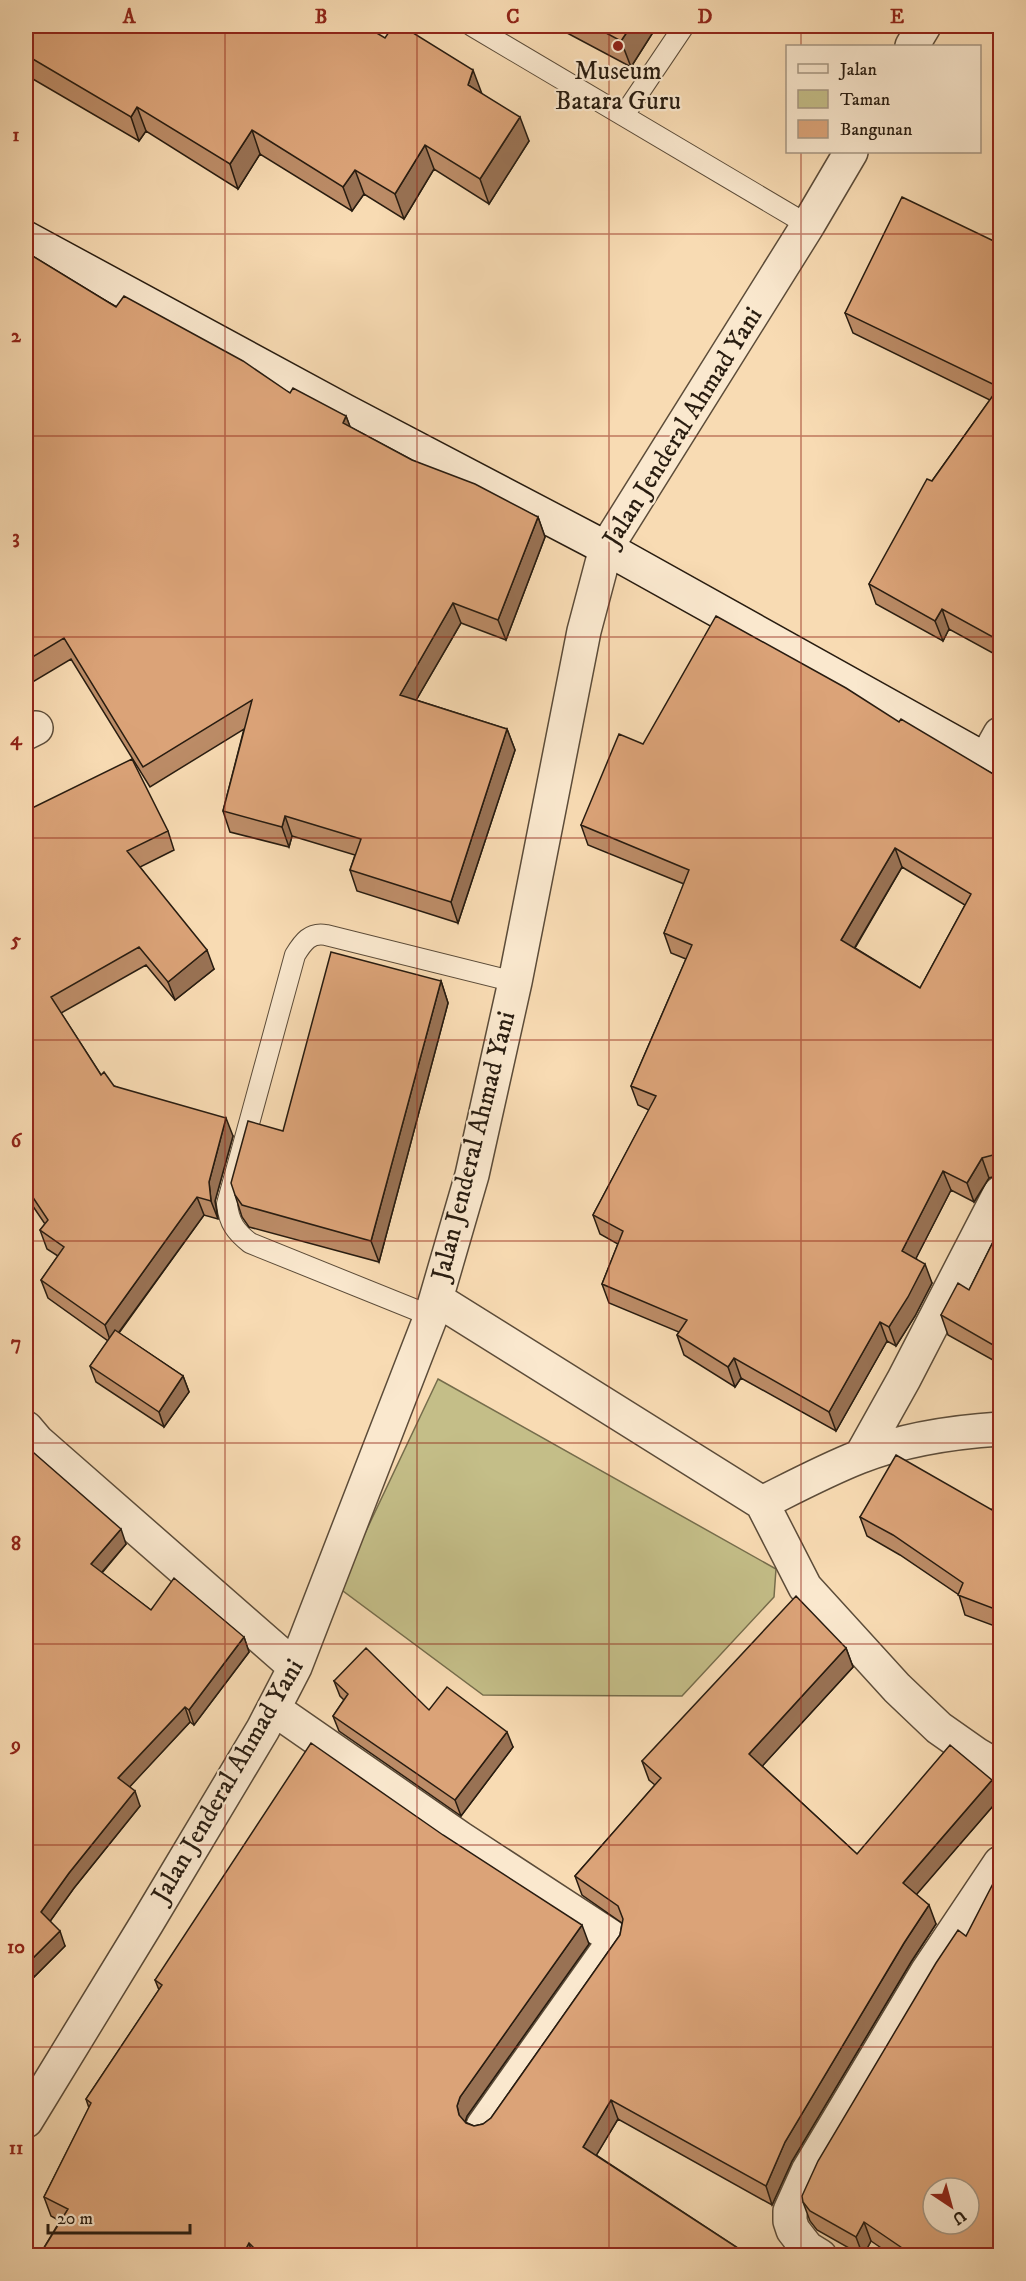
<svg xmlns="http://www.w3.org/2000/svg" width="1026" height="2281" font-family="'IM FELL DW Pica',serif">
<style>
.green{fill:#c4be88;stroke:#766d4c;stroke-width:1.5}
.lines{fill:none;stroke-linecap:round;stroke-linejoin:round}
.lane-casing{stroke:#5c4c39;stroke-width:22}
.street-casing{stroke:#5c4c39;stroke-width:36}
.secondary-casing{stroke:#281c10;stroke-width:36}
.lane{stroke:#fae8ce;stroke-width:20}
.street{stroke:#fae8ce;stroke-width:33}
.secondary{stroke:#fae8ce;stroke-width:33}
.wall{fill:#bc8c67;stroke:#281c10;stroke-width:1.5;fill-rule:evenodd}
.shaded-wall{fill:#997254;stroke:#281c10;stroke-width:1.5}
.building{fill:#dba378;stroke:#281c10;stroke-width:1.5;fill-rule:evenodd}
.grid{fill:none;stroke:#8f2418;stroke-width:1.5;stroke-opacity:0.55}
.poi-dot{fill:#8f2418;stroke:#fae8ce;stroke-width:2}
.labels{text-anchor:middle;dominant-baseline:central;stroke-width:4.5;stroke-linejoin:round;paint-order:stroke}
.poi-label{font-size:26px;fill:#281c10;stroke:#fae8ce}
.street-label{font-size:26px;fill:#281c10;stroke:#fae8ce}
.neatline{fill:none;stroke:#8f2418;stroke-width:2}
.grid-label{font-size:20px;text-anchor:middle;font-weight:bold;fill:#8f2418}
</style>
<rect width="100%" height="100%" fill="#f8dbb3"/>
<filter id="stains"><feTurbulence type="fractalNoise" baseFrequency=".00333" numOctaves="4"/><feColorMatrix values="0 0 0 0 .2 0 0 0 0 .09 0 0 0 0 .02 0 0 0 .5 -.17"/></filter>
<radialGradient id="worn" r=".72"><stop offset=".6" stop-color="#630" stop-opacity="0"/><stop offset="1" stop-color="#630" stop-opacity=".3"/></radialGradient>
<!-- green -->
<path class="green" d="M438 1379 776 1569 774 1597 682 1696 483 1695 339 1588Z"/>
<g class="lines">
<!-- lane casing -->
<g class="lane-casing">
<path id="lane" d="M472 26 808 225
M624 115 684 26
M431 1316 250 1243C236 1232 229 1223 227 1204L295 955C303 942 310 932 326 935L515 982"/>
</g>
<!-- street casing -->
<g class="street-casing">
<path id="street" d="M912 46 924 26
M26 733 36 728
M986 759 1000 734
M436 1299 762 1503 805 1587 897 1688 939 1728 976 1754 1000 1768
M26 1428 37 1441 295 1667
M861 1456 904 1379 1000 1193
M762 1503C794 1487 826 1470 859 1457 904 1439 953 1432 1000 1429
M274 1709 460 1838 610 1936 611 1941 609 1948 483 2126
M26 2121 147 1923 263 1729 295 1667 431 1316 472 1175 515 982 584 631 606 548 808 225 851 152
M820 2256 807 2248 793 2230 790 2221V2211L808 2171 927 1972 1000 1863"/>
</g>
<!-- secondary casing -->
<g class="secondary-casing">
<path id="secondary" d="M26 238 345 411 606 548 1000 768"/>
</g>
<!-- lane -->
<use href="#lane" class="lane"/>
<!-- street -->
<use href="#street" class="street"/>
<!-- secondary -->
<use href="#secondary" class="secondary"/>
</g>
<!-- wall -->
<path class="wall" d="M26 26 385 38 481 93 529 141 489 204 434 169 404 219 364 194 352 211 260 154 238 189 146 131 139 141 26 75Z
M554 26H657L631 67Z
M1000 244V657L949 629 943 641 876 604 869 584 932 481 990 400 853 333 845 313Z
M26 252 116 307 290 393 346 416 350 427 412 460 538 517 545 537 506 640 461 623 416 700 507 729 515 750 458 923 357 891 350 870 355 855 292 836 289 847 230 832 223 811 244 729 150 787 71 659 26 686Z
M899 722 1000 778V1175L989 1178 974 1202 951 1190 916 1258 932 1283 915 1316 896 1346 887 1341 836 1431 741 1378 735 1387 684 1355 677 1335 679 1332 609 1303 602 1284 618 1244 600 1234 593 1215 649 1110 638 1105 631 1086 686 959 671 953 664 933 684 884 588 845 581 825 643 744ZM902 867 965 905 920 988 855 948Z
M26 811 168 831 174 850 140 867 214 969 175 1000 146 965 61 1013 101 1075 114 1086 233 1136 215 1201 218 1219 204 1215 119 1333 183 1376 189 1392 164 1427 96 1382 90 1366 108 1341 48 1298 41 1280 58 1256 47 1249 40 1230 45 1224 26 1196Z
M441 981 448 1003 379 1262 249 1227 242 1217 235 1195 283 1131Z
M1000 1228V1364L948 1335 941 1315 969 1290Z
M26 1446 126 1544 102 1573 151 1610 244 1637 249 1652 194 1725 190 1722 129 1787 140 1806 74 1888 50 1921 65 1946 34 1977 29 1972 26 1975Z
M1000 1489V1628L965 1615 959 1595 900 1555 867 1536 860 1517 992 1510Z
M846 1648 853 1667 762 1766 857 1854 999 1799 916 1894 936 1924 911 1962 792 2161 772 2205 618 2119 596 2155 750 2256H39L60 2221 51 2216 44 2197 89 2108 86 2099 159 1990 155 1980 589 1944 467 2116 465 2122 474 2126 483 2124 491 2118 620 1935 622 1923 582 1895 575 1876 655 1785 649 1780 642 1761Z
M334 1681 429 1710 513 1747 461 1816 339 1731 333 1716 344 1700 340 1696Z
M966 1936 1000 2256H893L871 2241 863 2256 817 2230 810 2221 803 2202Z"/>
<!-- shaded-wall -->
<path class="shaded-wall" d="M631 26H657L631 67 621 41Z
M473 70 482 94 468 85Z
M137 107 146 131 139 141 131 117Z
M520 117 529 141 489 204 480 179Z
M252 130 260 154 238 189 230 164Z
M425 145 434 169 404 219 395 194Z
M355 170 364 194 352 211 343 187Z
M346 416 354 437 343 423Z
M538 517 545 537 506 640 498 620Z
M453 603 461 623 407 716 400 695Z
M942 609 949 629 943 641 935 621Z
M507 729 515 750 458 923 451 902Z
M285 816 292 836 289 847 282 827Z
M895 848 902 867 848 959 841 940Z
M207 950 214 969 175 1000 168 982Z
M441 981 448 1003 379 1262 371 1241Z
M226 1118 233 1136 215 1201 218 1219 211 1201 209 1182Z
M982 1158 989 1178 974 1202 967 1183Z
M943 1171 951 1190 910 1270 902 1251Z
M197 1197 204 1215 111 1343 105 1325Z
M925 1264 932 1283 915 1316 896 1346 889 1327Z
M880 1322 887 1341 836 1431 829 1412Z
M734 1358 741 1378 735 1387 728 1367Z
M183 1376 189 1392 164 1427 159 1412Z
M121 1529 126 1544 96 1579 91 1564Z
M244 1637 249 1652 194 1725 189 1710Z
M846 1648 853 1667 756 1773 749 1754Z
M185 1707 190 1722 124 1793 118 1778Z
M507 1732 513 1747 461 1816 455 1800Z
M992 1780 999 1799 910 1902 903 1883Z
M135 1791 140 1806 74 1888 46 1927 41 1912 69 1873Z
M929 1905 936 1924 911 1962 792 2161 772 2205 766 2186 785 2142 904 1943Z
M582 1925 589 1944 467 2116 464 2125 459 2115 457 2106 460 2097Z
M60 1931 65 1946 34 1977 29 1962Z
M26 1963 29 1972 26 1975Z
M611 2100 618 2119 590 2166 583 2147Z
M864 2222 871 2241 863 2256 856 2237Z
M249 2243 253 2256H242Z"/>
<!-- building -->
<path class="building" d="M26 26H365L385 38 393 26H402L473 70 468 85 520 117 480 179 425 145 395 194 355 170 343 187 252 130 230 164 137 107 131 117 26 55Z
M593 26H631L621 41Z
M902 197 1000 244V641L942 609 935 621 869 584 927 479 932 481 999 387 845 313Z
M26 252 116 307 124 296 243 361 290 393 293 388 346 416 343 423 412 460 475 484 538 517 498 620 453 603 400 695 507 729 451 902 350 870 361 839 285 816 282 827 223 811 252 700 143 767 64 638 26 661Z
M716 616 846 688 899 722 901 719 1000 778V1157L993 1155 982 1158 967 1183 943 1171 902 1251 925 1264 908 1297 889 1327 880 1322 829 1412 734 1358 728 1367 677 1335 687 1320 602 1284 623 1231 593 1215 656 1096 631 1086 692 945 664 933 689 870 581 825 619 734 643 744ZM895 848 971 894 920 988 841 940Z
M132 759 168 831 127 851 207 950 168 982 139 947 51 997 101 1075 104 1072 114 1086 226 1118 209 1182 211 1201 197 1197 105 1325 41 1280 64 1247 40 1230 48 1220 26 1187V811Z
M331 952 441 981 371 1241 242 1205 235 1195 231 1183 248 1121 283 1131Z
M1000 1228V1349L941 1315 958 1283 969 1290Z
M115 1330 183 1376 159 1412 90 1366Z
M26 1446 121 1529 91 1564 151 1610 174 1578 244 1637 189 1710 185 1707 118 1778 135 1791 69 1873 41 1912 60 1931 29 1962 26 1959Z
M896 1455 992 1510 1000 1489V1611L958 1595 963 1583 893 1535 860 1517Z
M796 1596 846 1648 749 1754 857 1854 950 1745 992 1780 903 1883 929 1905 904 1943 785 2142 766 2186 611 2100 583 2147 750 2256H262L249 2243 242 2256H39L68 2209 44 2197 91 2103 86 2099 162 1985 155 1980 311 1743 443 1835 582 1925 460 2097 457 2106 459 2115 466 2123 474 2126 483 2124 491 2118 620 1935 623 1919 618 1906 575 1876 661 1778 642 1761Z
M366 1648 429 1710 447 1687 507 1732 455 1800 333 1716 348 1694 334 1681Z
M1000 1870V2256H914L864 2222 856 2237 810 2211 803 2202 802 2196 818 2161 936 1963 958 1930 966 1936ZM933 2188H969V2224H933Z"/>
<!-- grid -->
<path class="grid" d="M225 26V2256M417 26V2256M609 26V2256M801 26V46M801 152V2256M26 234H1000M26 436H1000M26 637H1000M26 838H1000M26 1040H1000M26 1241H1000M26 1443H1000M26 1644H1000M26 1845H1000M26 2047H1000"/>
<!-- markers -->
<circle class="poi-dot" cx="618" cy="46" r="6"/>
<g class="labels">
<!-- poi labels -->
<g class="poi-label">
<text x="618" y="71">Museum<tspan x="618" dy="30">Batara Guru</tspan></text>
</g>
<!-- street labels -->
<g class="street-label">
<text transform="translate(683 427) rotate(-58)">Jalan Jenderal Ahmad Yani</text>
<text transform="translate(474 1146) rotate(-76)">Jalan Jenderal Ahmad Yani</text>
<text transform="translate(228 1781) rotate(-60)">Jalan Jenderal Ahmad Yani</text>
</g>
</g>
<!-- margin -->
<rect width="1026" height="2281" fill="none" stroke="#f8dbb3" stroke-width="66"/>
<!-- legend -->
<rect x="786" y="45" width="195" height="108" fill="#fae8ce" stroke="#a69682" stroke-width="1.5"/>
<rect x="798" y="64" width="30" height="9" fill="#fae8ce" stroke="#a69682" stroke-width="1.5"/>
<text x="840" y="75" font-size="18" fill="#281c10">Jalan</text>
<rect x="798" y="90" width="30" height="18" fill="#c4be88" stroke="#a69682" stroke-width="1.5"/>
<text x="840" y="105" font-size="18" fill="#281c10">Taman</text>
<rect x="798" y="120" width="30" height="18" fill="#dba378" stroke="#a69682" stroke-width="1.5"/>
<text x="840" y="135" font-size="18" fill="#281c10">Bangunan</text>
<!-- north arrow -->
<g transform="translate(951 2206) rotate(144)"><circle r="28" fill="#fae8ce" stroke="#a69682" stroke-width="1.5"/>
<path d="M0-4.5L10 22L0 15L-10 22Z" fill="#8f2418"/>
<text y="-9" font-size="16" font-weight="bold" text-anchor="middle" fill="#281c10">U</text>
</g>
<!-- scale -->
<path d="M48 2224v9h142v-9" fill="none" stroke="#281c10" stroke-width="3"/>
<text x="57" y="2224" font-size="18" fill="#281c10" stroke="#fae8ce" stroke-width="4.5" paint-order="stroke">20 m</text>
<rect x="33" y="33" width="960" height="2215" class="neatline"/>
<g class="grid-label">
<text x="129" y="23">A</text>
<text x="321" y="23">B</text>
<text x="513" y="23">C</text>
<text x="705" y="23">D</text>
<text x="897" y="23">E</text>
<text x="16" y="141">1</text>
<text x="16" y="342">2</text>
<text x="16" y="543">3</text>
<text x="16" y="745">4</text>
<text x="16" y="946">5</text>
<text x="16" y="1147">6</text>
<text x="16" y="1349">7</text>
<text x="16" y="1550">8</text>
<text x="16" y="1751">9</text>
<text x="16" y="1953">10</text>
<text x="16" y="2154">11</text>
</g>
<rect width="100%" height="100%" filter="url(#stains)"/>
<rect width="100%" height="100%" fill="url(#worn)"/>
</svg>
